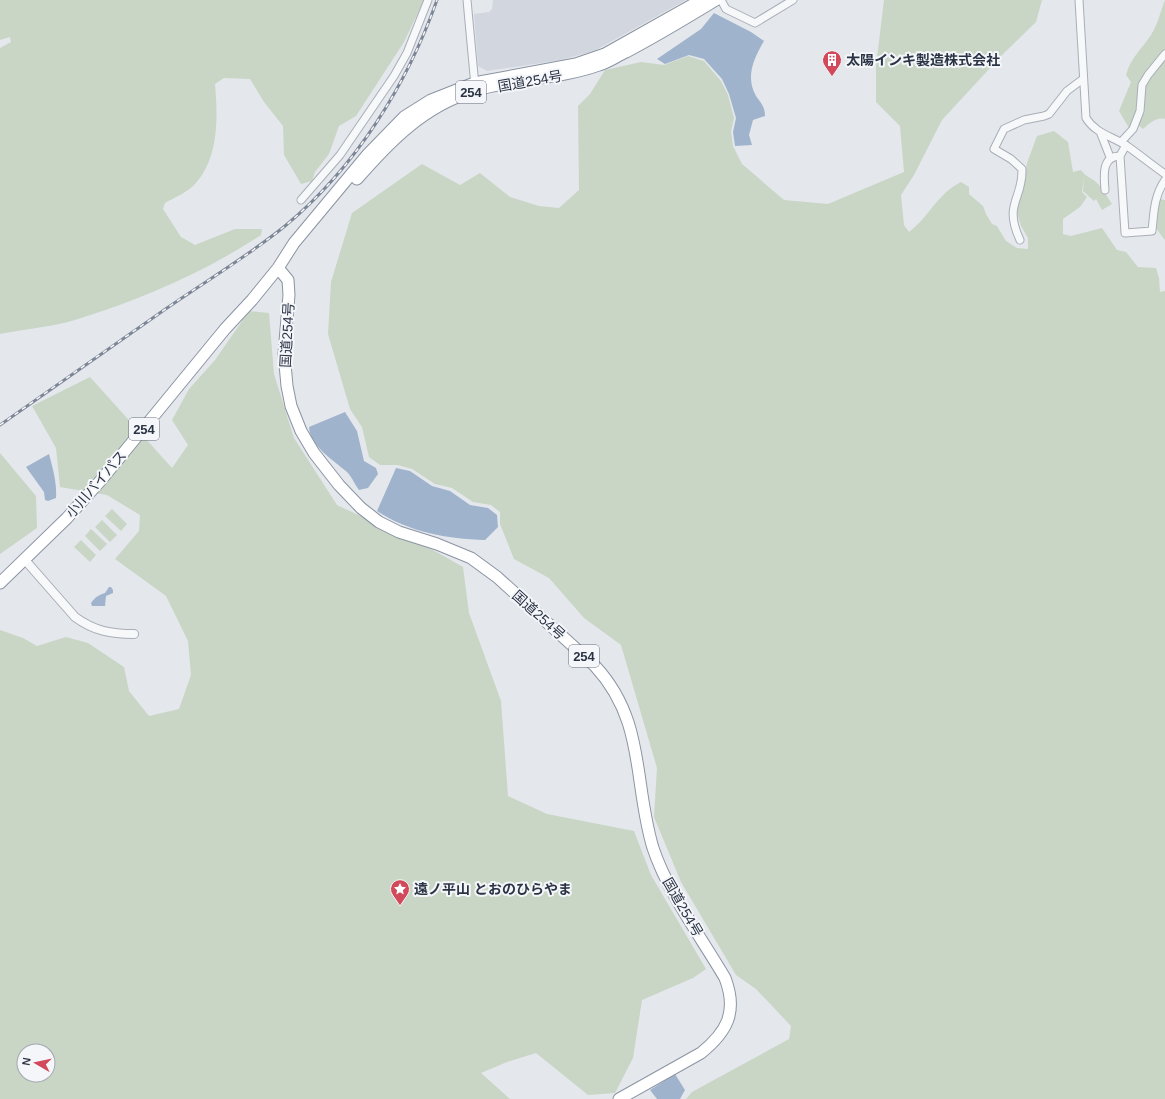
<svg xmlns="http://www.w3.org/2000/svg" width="1165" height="1099" font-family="Helvetica,'Noto Sans JP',sans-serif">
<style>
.built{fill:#d2d6de}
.green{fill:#c9d6c5;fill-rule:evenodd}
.water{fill:#9fb4cc}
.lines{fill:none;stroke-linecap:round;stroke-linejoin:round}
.stream{stroke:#9fb4cc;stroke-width:1.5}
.minor-casing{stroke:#a9aeb7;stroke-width:9}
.tertiary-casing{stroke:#a9aeb7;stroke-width:10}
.trunk-casing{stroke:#8b94a3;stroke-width:13}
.minor{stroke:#f7f8fa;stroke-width:7}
.tertiary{stroke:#f7f8fa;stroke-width:8}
.trunk{stroke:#fff;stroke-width:11}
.rail-casing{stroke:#7d8696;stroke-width:3}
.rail{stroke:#f4f6f9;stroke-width:1.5;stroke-dasharray:4.5;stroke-linecap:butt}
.labels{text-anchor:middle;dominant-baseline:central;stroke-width:4;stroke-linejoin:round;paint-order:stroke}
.shield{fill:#f4f6f9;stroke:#676e7b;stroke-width:1}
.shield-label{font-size:13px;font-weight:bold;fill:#2b3445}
.poi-label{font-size:14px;font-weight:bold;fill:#2b3445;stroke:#f4f6f9;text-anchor:start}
.street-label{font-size:14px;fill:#2b3445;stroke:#f4f6f9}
</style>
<rect width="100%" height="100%" fill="#e4e7ec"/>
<!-- built -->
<path class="built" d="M493 0H686L594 51 561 60 487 71 478 66 474 14 489 12 492 9Z"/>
<!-- green -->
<path class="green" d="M0 0H424L404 42 356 116 339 126 329 154 315 172 312 181 301 184 284 155 283 126 264 102 250 79 224 78 215 84C218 118 219 162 192 187 185 193 174 198 165 203L163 209 181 237 195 245 235 229H262L261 235C205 272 140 300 75 320 51 327 25 329 0 334V48L11 42 10 37 0 40Z
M884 0H1042L1036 22 1002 55 942 120 914 175 901 195 904 225 909 232C929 217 938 193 961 182L969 187V194L983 206 986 214 992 224 997 226 1006 241 1017 248 1028 249V238L1021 226 1016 209 1022 190 1027 163 1037 136 1054 131 1068 142 1073 172 1081 170C1086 177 1090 177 1096 182 1103 188 1107 197 1112 204L1102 210 1096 199 1094 201 1083 191 1084 177 1082 192 1087 197 1080 207 1063 219V234L1071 236 1102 228 1117 250 1126 252 1138 267 1156 268 1159 278 1160 292 1165 291V1099H686L692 1092 789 1039 791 1026 756 989 736 975 681 882 654 817 657 768 621 645 584 618 549 578 514 559 500 524V512L491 505 473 502 452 488 435 484 412 469 398 465H380L369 457 362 427 350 409 328 334 331 282 352 213 422 164 460 185 480 173 510 197 539 206 559 208 579 190 578 106 590 94 605 70 641 62 664 65 688 56 704 61 721 81 728 95 734 118 731 132 733 146 742 164 784 200 828 204 904 172 900 126 876 102V66Z
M1165 0V49L1158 57 1165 62V119C1156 117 1150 123 1143 129L1133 121 1129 128 1119 111 1131 82 1126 75C1131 57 1141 50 1151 35 1159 22 1160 12 1165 0Z
M1159 199 1165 200V240C1152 224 1150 217 1159 199Z
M249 311 269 313 274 374 294 438 337 505 433 550 463 567 469 613 501 701 508 796 547 814 634 831 651 875 706 969 693 978 642 1000 633 1058 615 1093 588 1095 536 1053 507 1062 481 1073 510 1099H0V630L23 638 37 646 66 637 88 643 124 667 129 691 149 716 179 709 191 675 188 641 166 596 115 559 139 531 140 515 107 495 60 487 56 448 32 406 90 377 172 468 188 445 172 420 189 389 215 360ZM24 1051H48V1075H24Z
M0 453 36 496 37 528 0 554Z
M112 509 127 524 121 531 105 516Z
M102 520 117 535 110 542 95 527Z
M91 529 107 544 100 551 85 536Z
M81 540 96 555 90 562 74 547Z"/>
<!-- water -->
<path class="water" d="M714 13 751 32 764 41C754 58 745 77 756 96 761 103 765 107 765 116L753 120 749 135 752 145 735 146 733 132 736 118 729 94 722 79 704 59 689 55 665 64 657 59 701 29Z
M345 412 357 431 364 461 376 468 378 474 368 488 359 490C355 485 352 477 347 472 333 460 310 446 309 427Z
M49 454C53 469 57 483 56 498L48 501 45 500 44 492 26 467Z
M396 468 410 471 432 486 450 491 470 505 488 508 497 515 498 527 485 540C447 539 409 532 377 511Z
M109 587H111L113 590V593L106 596 105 606H92L91 603C95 597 99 595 105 593Z
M675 1074 685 1090 680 1099H657L650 1090Z"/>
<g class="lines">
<!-- stream -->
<path class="stream" d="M760 16 786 0"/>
<!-- minor casing -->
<g class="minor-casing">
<path id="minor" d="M467 0 475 86
M721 0 726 9 755 23 793 0
M1079 0 1086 118C1096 134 1112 136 1127 146 1140 155 1152 165 1165 174
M1101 134 1110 157
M1121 142 1133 129 1140 111 1142 85 1148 75 1165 54
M1126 145 1120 156 1125 233 1152 231C1154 212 1154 196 1165 180
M1105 190C1104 177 1101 156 1120 156
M301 200 340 155 394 76 407 53 428 0
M1020 240C1003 203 1023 200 1022 169L1011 159 994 149 1004 129 1024 120 1044 116 1049 114 1067 91 1083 79"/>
</g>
<!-- tertiary casing -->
<g class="tertiary-casing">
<path id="tertiary" d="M25 560 75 617C94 631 111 634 134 634"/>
</g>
<!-- trunk casing -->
<g class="trunk-casing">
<path id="trunk" d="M357 179C390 141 424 106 474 91 514 78 557 80 599 65 609 62 617 56 626 52 657 36 686 18 716 0
M278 268 288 280 289 295 284 353 287 386 291 406 301 431 314 453 339 485 361 508 379 522 399 532 437 544 471 558 497 577 595 666C646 721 633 782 653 848 668 893 701 937 725 978 738 1012 727 1032 701 1053L619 1099
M0 583 67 518 102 479 225 329 252 300 278 268 294 243 368 154 404 117 431 100 474 83 576 64 605 54 701 0"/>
</g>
<!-- minor -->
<use href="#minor" class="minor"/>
<!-- tertiary -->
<use href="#tertiary" class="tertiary"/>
<!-- trunk -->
<use href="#trunk" class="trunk"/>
<!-- rail casing -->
<g class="rail-casing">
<path id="rail" d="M0 425C55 386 111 347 167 308 206 281 248 256 285 226 355 168 407 85 437 0"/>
</g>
<!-- rail -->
<use href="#rail" class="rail"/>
</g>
<!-- icons -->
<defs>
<g id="building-pin" transform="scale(1)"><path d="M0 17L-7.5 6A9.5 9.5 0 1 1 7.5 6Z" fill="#d1495b" stroke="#f4f6f9"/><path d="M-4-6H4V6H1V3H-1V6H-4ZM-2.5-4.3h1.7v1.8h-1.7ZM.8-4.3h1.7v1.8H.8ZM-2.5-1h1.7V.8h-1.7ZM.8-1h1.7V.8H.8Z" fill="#fff"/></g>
<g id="sight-pin" transform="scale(1)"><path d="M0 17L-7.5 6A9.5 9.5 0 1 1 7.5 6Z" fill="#d1495b" stroke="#f4f6f9"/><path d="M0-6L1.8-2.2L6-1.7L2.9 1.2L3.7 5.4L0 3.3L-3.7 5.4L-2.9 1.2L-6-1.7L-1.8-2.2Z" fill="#fff"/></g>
</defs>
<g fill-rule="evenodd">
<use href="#building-pin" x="832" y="60"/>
<use href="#sight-pin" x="400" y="889"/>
</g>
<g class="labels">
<!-- shield labels -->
<g class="shield">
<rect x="456" y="81" width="30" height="22" rx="3"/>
<rect x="129" y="418" width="30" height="22" rx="3"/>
<rect x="569" y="645" width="30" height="22" rx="3"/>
</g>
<g class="shield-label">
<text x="471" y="92">254</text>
<text x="144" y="429">254</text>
<text x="584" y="656">254</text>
</g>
<!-- poi labels -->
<g class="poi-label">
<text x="846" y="60">太陽インキ製造株式会社</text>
<text x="414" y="889">遠ノ平山 とおのひらやま</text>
</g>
<!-- street labels -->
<g class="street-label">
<text transform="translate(530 81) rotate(-10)">国道254号</text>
<text transform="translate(287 335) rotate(-87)">国道254号</text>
<text transform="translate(96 484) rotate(-49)">小川バイパス</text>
<text transform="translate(539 615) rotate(42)">国道254号</text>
<text transform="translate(683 907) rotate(60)">国道254号</text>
</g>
</g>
<!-- north arrow -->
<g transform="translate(36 1063) rotate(279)"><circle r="19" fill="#f4f6f9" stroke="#a4a8b1"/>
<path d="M0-3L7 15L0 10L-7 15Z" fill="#d1495b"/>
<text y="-6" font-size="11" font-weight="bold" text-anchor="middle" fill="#2b3445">N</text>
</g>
</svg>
